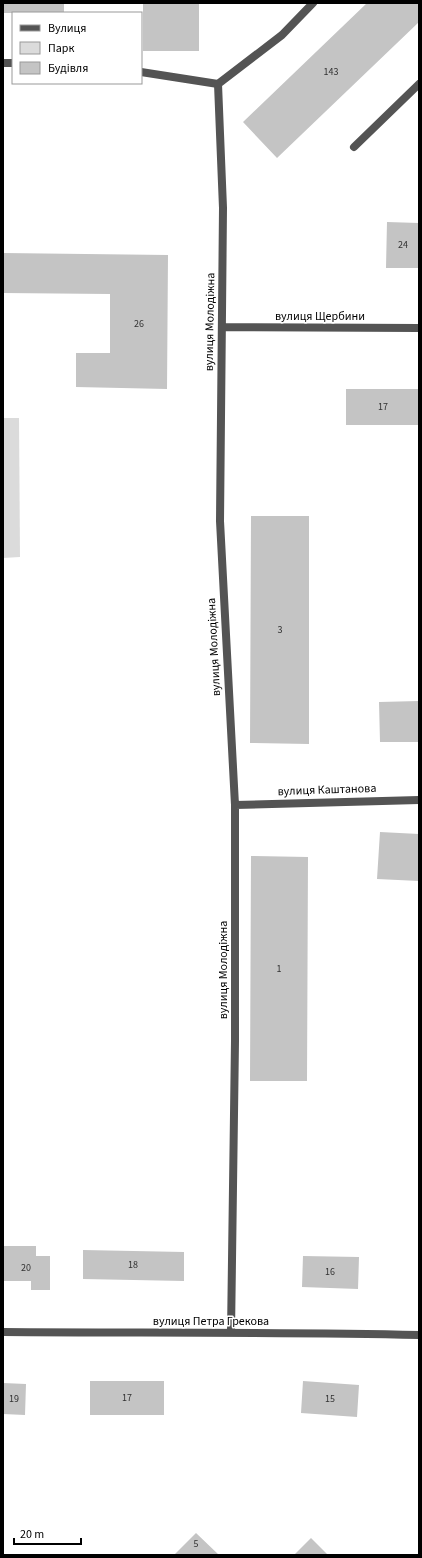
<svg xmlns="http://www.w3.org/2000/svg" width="422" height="1558" font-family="'Source Sans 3',sans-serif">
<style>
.green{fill:#dbdbdb}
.building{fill:#c4c4c4}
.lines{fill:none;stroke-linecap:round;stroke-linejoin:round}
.service{stroke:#545454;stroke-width:8}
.minor{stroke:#545454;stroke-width:8}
.labels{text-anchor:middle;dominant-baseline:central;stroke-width:3;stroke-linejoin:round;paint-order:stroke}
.number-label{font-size:10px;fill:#313131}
.street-label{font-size:12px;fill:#000;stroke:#fff}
</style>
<rect width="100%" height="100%" fill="#fff"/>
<!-- green -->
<path class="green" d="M3 418H19L20 557 3 558Z"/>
<!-- building -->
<path class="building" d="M3 3H64V13H3Z
M143 3H199V51H143Z
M367 3H419V22L277 158 243 122Z
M387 222 419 223V268H386Z
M3 253 168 255 167 389 76 387V353H110V294L3 293Z
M346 389H419V425H346Z
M251 516H309V744L250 743Z
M419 701V742H380L379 702Z
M380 832 419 834V881L377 879Z
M251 856 308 857 307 1081H250Z
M3 1246H36V1256H50V1290H31V1281H3Z
M83 1250 184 1252V1281L83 1279Z
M303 1256 359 1257 358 1289 302 1287Z
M90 1381H164V1415H90Z
M303 1381 359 1385 357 1417 301 1413Z
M3 1383 26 1384 25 1415 3 1414Z
M196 1533 219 1555H174Z
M311 1538 328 1555H294Z"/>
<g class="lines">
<!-- service -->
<path class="service" d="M3 63H13
M141 72 218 84
M354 147 419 84"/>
<!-- minor -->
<path class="minor" d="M222 327 419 328
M235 805 419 800
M3 1332C142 1333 280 1332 419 1335
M231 1333 235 1041V805L220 521 223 208 218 84 282 35 313 3"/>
</g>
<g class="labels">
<!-- number labels -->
<g class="number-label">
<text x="331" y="72">143</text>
<text x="403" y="245">24</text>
<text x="139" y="324">26</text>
<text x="383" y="407">17</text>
<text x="280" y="630">3</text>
<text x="279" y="969">1</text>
<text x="133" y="1265">18</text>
<text x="26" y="1268">20</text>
<text x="330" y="1272">16</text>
<text x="127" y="1398">17</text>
<text x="14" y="1399">19</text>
<text x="330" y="1399">15</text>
<text x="196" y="1544">5</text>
</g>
<!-- street labels -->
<g class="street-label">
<text x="320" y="316">вулиця Щербини</text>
<text transform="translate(210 322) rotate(-89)">вулиця Молодіжна</text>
<text transform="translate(214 647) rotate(-93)">вулиця Молодіжна</text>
<text transform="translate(327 790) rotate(-2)">вулиця Каштанова</text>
<text transform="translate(223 970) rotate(-90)">вулиця Молодіжна</text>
<text x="211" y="1321">вулиця Петра Грекова</text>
</g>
</g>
<!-- border -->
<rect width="422" height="1558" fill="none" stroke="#000000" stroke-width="8"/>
<!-- legend -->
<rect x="12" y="12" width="130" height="72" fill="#ffffff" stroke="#999999"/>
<rect x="20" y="25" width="20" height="6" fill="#545454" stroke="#999999"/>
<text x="48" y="32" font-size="12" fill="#000000">Вулиця</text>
<rect x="20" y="42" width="20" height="12" fill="#dbdbdb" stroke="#999999"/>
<text x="48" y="52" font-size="12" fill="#000000">Парк</text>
<rect x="20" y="62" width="20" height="12" fill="#c4c4c4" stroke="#999999"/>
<text x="48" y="72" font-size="12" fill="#000000">Будівля</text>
<!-- scale -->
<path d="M14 1538v6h67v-6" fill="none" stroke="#000000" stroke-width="2"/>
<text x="20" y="1538" font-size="12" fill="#000000" stroke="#ffffff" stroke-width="3" paint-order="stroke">20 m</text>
</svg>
